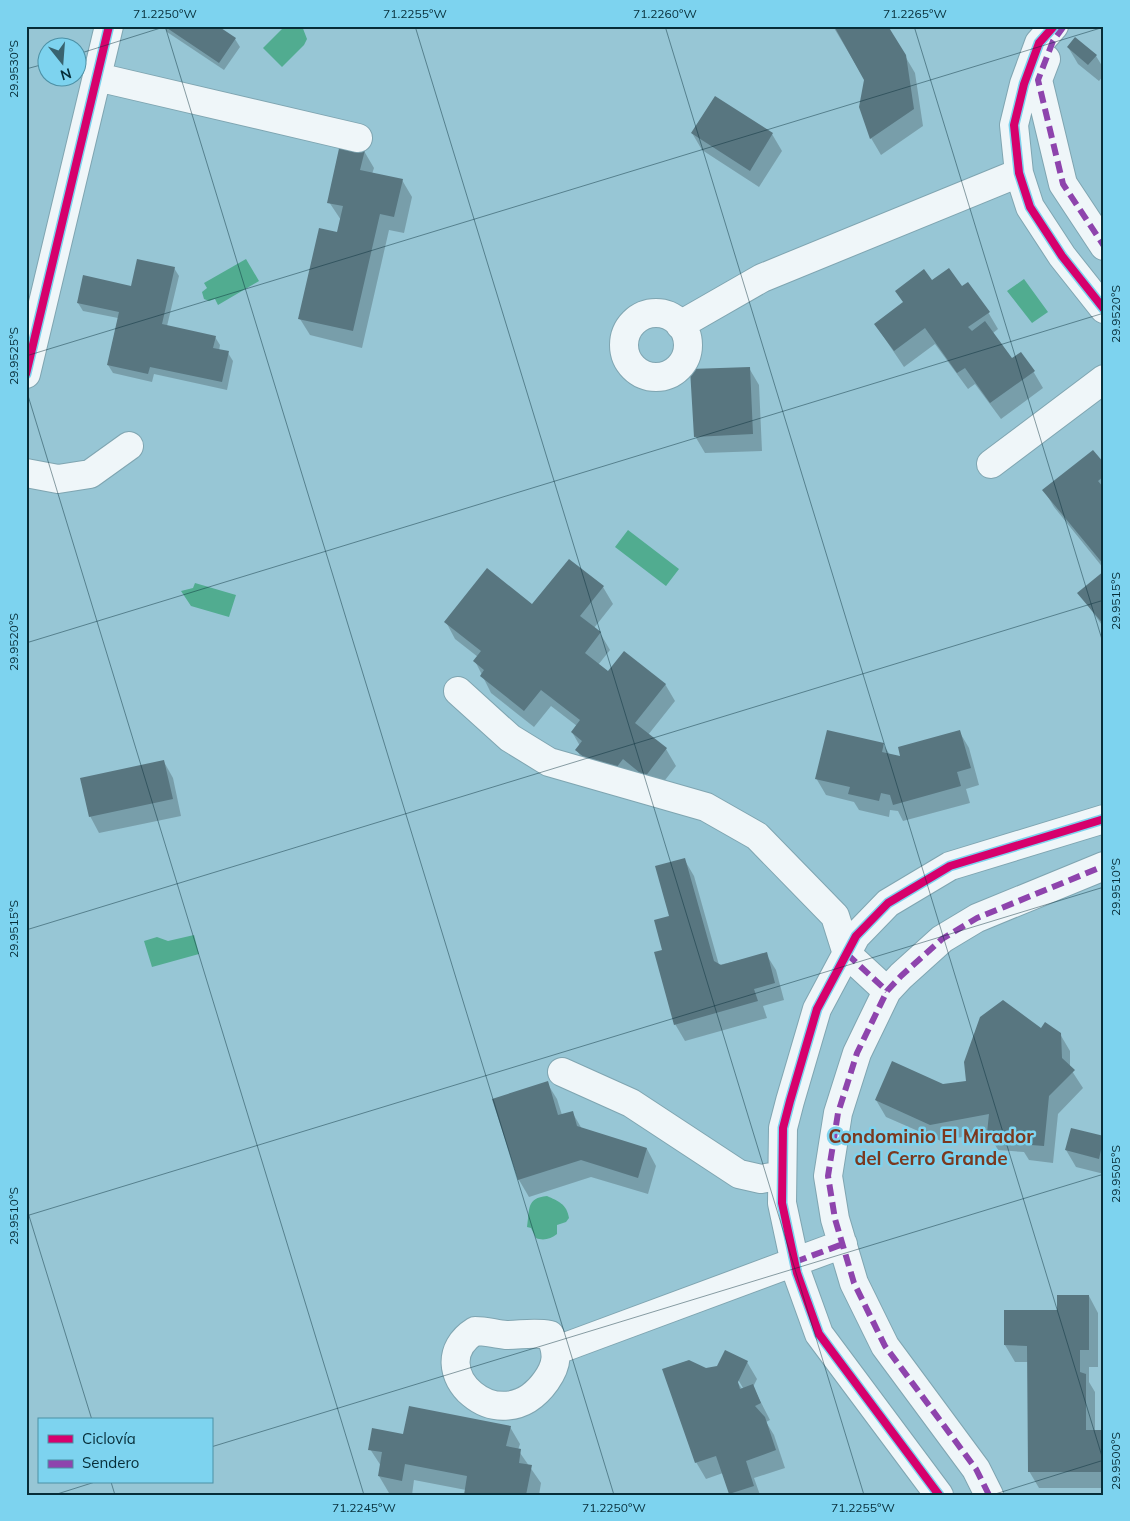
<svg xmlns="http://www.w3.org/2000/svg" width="1130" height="1521" font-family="Mulish,sans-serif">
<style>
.water{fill:#51ac90}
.shadow{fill:#0003;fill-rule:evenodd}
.building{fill:#587680}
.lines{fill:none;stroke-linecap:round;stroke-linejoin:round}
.minor-casing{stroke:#7fa5b1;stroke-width:30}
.minor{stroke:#eff6f9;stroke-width:28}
.quiet{stroke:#8e44ad;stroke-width:6;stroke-dasharray:12 6;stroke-linecap:butt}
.cycleway-casing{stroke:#7dd3ef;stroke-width:11}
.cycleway{stroke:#d6006c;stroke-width:8}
.ticks{fill:none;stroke:#062d38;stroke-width:1;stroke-opacity:0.45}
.labels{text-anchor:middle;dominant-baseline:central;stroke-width:5;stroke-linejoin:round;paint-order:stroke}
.neighbourhood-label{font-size:19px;font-weight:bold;fill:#7b391f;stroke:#7dd3ef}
.neatline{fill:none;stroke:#062d38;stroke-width:2}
.ticks-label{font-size:12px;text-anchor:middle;fill:#062d38}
</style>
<rect width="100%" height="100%" fill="#97c6d5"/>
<!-- water -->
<path class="water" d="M285 26H302L307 39 304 45 282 67 263 48Z
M246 259 259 281 218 305 215 299 209 301 204 299 202 292 207 288 204 283Z
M1024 279 1048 312 1032 323 1007 291Z
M628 530 679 569 666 586 615 547Z
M195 583 236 595 229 617 191 606 181 591 193 588Z
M194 935 199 954 152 967 144 941 157 937 168 941Z
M547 1196C558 1201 567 1204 569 1218L566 1222 557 1225V1234C551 1239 543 1241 536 1238L531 1228 527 1227C530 1209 526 1198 547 1196Z"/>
<!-- shadow -->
<path class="shadow" d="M164 26H223L221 30 235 39 240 47 224 70 167 32Z
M836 26 905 56 915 73 923 126 881 155 871 138 860 107 865 80 834 28Z
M1075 38 1096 56 1104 69V75L1099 81 1078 64 1068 47Z
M715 97 772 134 782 151 759 187 702 150 692 133Z
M364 151 374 168 372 174 402 180 412 197 404 233 389 230 362 348 310 335 300 319 338 233 341 220 329 202Z
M174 268 179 276 167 326 215 337 220 345 219 351 228 353 233 361 227 390 154 374 152 382 113 373 108 365 118 318 83 311 78 303 132 287Z
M932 282 961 288 988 312 998 329 993 333 1012 360 1033 371 1043 388 1001 419 975 384 968 389 935 344 904 367 875 324Z
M749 368 759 385 762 451 705 453 695 436Z
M1104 465V569L1054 507 1044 490Z
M569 560 603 587 613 604 594 628 600 633 610 650 598 665 609 673 665 684 675 701 648 735 666 749 676 766 655 793 586 767 577 750 580 746 572 732 577 726 551 706 534 727 491 693 475 661 478 657 455 639 446 622 533 606Z
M1104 573V628L1079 593Z
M959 731 969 748 979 785 966 789 970 803 903 821 898 811 890 810 889 817 859 810 854 802 826 795 816 778 883 744 890 755 902 758Z
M164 762 173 778 181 816 99 833 90 816Z
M684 859 694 876 719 965 766 954 776 970 784 1000 763 1006 767 1018 685 1041 675 1024 664 951Z
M1042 1030 1060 1034 1070 1051V1068L1083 1088 1058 1114 1053 1163 1029 1160 1024 1152 998 1150 988 1132 941 1141 886 1117 876 1100 968 1082Z
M547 1083 557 1099 562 1115 572 1112 582 1129 647 1149 656 1166 648 1194 591 1177 529 1197 519 1180 494 1099Z
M1072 1129 1104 1137V1174L1076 1167 1066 1150Z
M1089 1296 1098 1313V1367H1089V1382L1095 1392V1432H1104V1488H1039L1029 1471V1362H1015L1005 1345 1058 1312Z
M747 1362 757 1379 753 1387 770 1420 766 1422 774 1435 785 1468 754 1478 760 1495H731L723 1473 706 1479 696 1462 706 1369ZM736 1376 743 1388V1390L734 1378Z
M510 1427 520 1444 518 1450 541 1483 539 1495H465L466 1490 414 1480 412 1495 389 1493 379 1476 381 1466 370 1449 404 1436Z"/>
<!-- building -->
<path class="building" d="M164 26H218L236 38 219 63Z
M834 26H888L906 55 914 109 870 139 859 107 864 80Z
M1075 37 1097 55 1088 65 1067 47Z
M715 96 773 133 750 171 691 133Z
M340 144 365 150 360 170 403 179 394 217 380 214 353 331 298 319 319 228 337 232 343 206 327 203Z
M137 259 175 267 162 324 216 336 213 348 229 351 222 382 150 367 148 374 107 365 119 312 77 303 83 275 131 286Z
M949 268 962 286 968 282 990 312 968 327 972 331 985 321 1012 358 1021 352 1035 371 990 403 965 368 957 373 925 328 894 351 874 324 903 302 895 291 924 269 932 280Z
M750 367 753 434 694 437 690 369Z
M1093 450 1104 463V476L1098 481 1104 488V565L1042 490Z
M569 559 604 586 580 616 601 632 585 653 608 671 624 651 666 684 635 723 667 748 645 777 623 759 609 777 575 750 582 741 571 732 580 720 541 690 524 711 480 676 484 670 473 661 481 651 444 622 487 568 532 604Z
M1104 571V625L1077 593Z
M827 730 884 743 882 752 900 756 898 747 960 730 971 768 957 772 961 786 893 805 890 795 881 793 879 801 848 794 850 787 815 779Z
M164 760 173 799 89 817 80 778Z
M685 858 714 961 721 965 767 952 775 983 754 989 758 1001 674 1025 654 952 662 950 654 920 669 916 655 866Z
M1003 1000 1041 1028 1045 1022 1061 1033 1062 1058 1075 1070 1049 1096 1044 1146 1018 1144V1136L987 1133 989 1114 930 1125 875 1100 892 1061 943 1084 966 1081 964 1062 980 1017Z
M548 1081 558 1115 573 1111 577 1126 647 1148 638 1178 581 1160 518 1180 492 1099Z
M1071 1128 1104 1136 1099 1159 1065 1150Z
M1057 1295H1089V1350H1080V1372L1086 1374V1430H1104V1472H1028L1027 1346 1004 1345V1310H1057Z
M725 1350 748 1361 738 1382 740 1389 753 1384 761 1403 755 1406 765 1417 776 1450 746 1461 754 1486 729 1494 716 1456 695 1463 662 1369 689 1360 706 1368 717 1366Z
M409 1406 511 1426 506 1446 521 1449 519 1463 532 1465 526 1495H464L467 1476 405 1464 402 1481 378 1476 382 1452 368 1450 372 1428 403 1434Z"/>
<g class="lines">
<!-- minor casing -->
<g class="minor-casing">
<path id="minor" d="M1054 26 1039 43 1024 84 1014 125 1019 173 1030 207 1062 256 1104 309
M1046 59 1038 80 1063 184 1104 246
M97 77 358 138
M624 345a32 32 0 1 1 64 0a32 32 0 1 1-64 0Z
M680 325 762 278 1019 173
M26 374 109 26
M991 464 1104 379
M26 473 58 479 90 474 129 446
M458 691 510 738 549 762 706 807 757 836 835 916 847 954 887 991
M562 1072 631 1103 739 1174 761 1179 782 1175
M475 1331C486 1331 495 1334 506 1335 521 1335 534 1332 550 1335 558 1353 558 1364 546 1381 500 1446 418 1367 475 1331Z
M557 1350 843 1244
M939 1495 819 1334 797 1273 782 1203 783 1128 790 1101 817 1009 856 936 888 903 950 866 1104 819
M989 1495 976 1469 885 1346 854 1283 835 1219 828 1176 838 1113 857 1053 887 991 901 976 942 939 977 918 1104 866"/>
</g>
<!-- minor -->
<use href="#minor" class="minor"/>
<!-- quiet -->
<path class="quiet" d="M1064 26 1053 41 1038 80 1063 184 1104 246
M847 954 887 991
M795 1262 843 1244
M989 1495 976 1469 885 1346 854 1283 835 1219 828 1176 838 1113 857 1053 887 991 901 976 942 939 977 918 1104 866"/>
<!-- cycleway casing -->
<g class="cycleway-casing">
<path id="cycleway" d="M1054 26 1039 43 1024 84 1014 125 1019 173 1030 207 1062 256 1104 309
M26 374 109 26
M939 1495 819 1334 797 1273 782 1203 783 1128 790 1101 817 1009 856 936 888 903 950 866 1104 819"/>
</g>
<!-- cycleway -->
<use href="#cycleway" class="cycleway"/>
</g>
<!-- ticks -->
<path class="ticks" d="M165 26 614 1495M415 26 864 1495M665 26 1104 1463M914 26 1104 646M78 54 167 26M26 69 48 63M26 356 1104 27M26 389 364 1495M26 643 1104 313M26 930 1104 600M26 1206 92 1420M26 1216 1104 887M211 1447 1104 1174M111 1482 115 1495M54 1495 95 1482M992 1495 1104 1460"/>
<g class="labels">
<!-- neighbourhood labels -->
<g class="neighbourhood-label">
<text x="931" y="1136">Condominio El Mirador<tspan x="931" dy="22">del Cerro Grande</tspan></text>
</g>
</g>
<!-- border -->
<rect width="1130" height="1521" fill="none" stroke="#7dd3ef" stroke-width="55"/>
<!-- legend -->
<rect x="38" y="1418" width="175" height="65" fill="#7dd3ef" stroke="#4d91a6"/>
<rect x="48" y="1435" width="25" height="8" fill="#d6006c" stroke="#4d91a6"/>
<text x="82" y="1444" font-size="15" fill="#062d38">Ciclovía</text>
<rect x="48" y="1460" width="25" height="8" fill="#8e44ad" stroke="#4d91a6"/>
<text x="82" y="1468" font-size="15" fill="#062d38">Sendero</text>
<!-- north arrow -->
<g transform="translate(62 62) rotate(163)"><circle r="24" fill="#7dd3ef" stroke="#4d91a6"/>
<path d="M0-4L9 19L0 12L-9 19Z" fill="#39636f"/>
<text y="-8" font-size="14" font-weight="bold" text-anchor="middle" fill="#062d38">N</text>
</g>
<rect x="28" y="28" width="1074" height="1466" class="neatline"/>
<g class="ticks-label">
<text x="165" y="18">71.2250°W</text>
<text x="415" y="18">71.2255°W</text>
<text x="665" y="18">71.2260°W</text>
<text x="915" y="18">71.2265°W</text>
<text transform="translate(14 69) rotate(-90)" y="4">29.9530°S</text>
<text transform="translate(1116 314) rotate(-90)" y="4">29.9520°S</text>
<text transform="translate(14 356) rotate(-90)" y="4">29.9525°S</text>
<text transform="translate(1116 601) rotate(-90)" y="4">29.9515°S</text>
<text transform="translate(14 642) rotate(-90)" y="4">29.9520°S</text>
<text transform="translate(1116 887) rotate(-90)" y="4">29.9510°S</text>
<text transform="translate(14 929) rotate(-90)" y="4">29.9515°S</text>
<text transform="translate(1116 1174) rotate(-90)" y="4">29.9505°S</text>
<text transform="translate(14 1216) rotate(-90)" y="4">29.9510°S</text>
<text transform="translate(1116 1461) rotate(-90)" y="4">29.9500°S</text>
<text x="364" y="1512">71.2245°W</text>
<text x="614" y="1512">71.2250°W</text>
<text x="863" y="1512">71.2255°W</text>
</g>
</svg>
